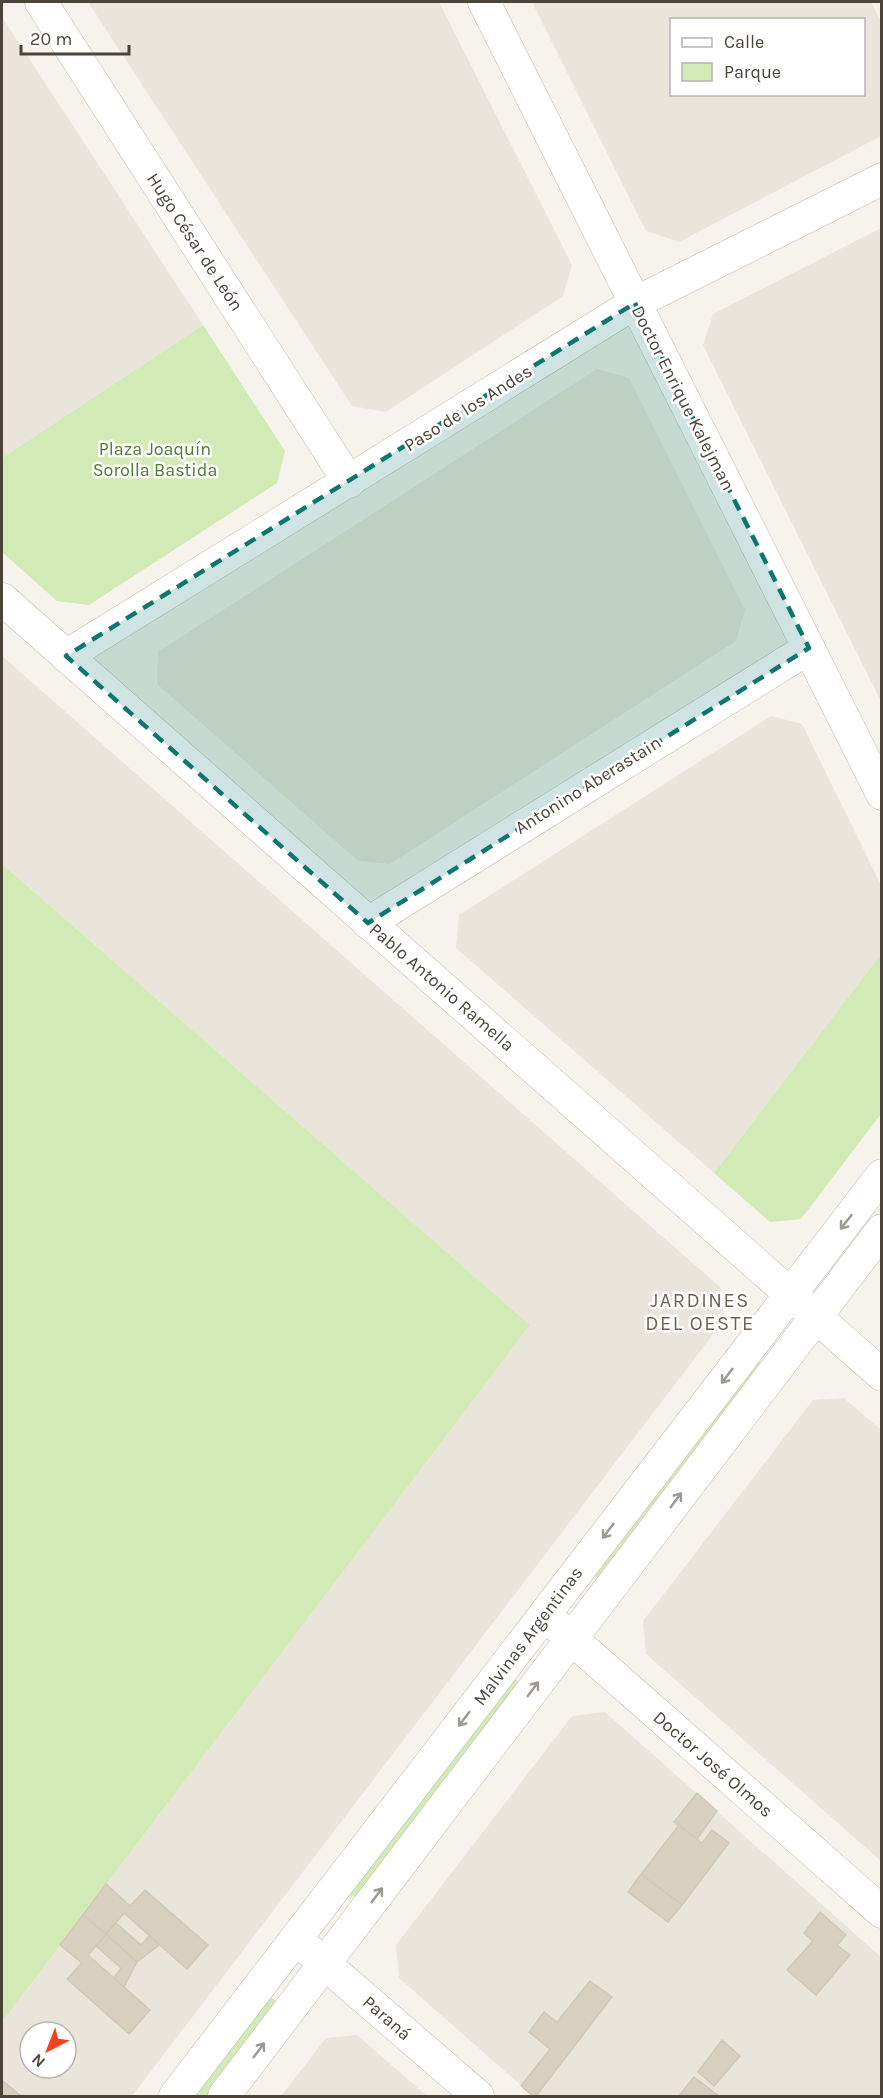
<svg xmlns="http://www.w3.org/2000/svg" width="883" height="2098" font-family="Karla,sans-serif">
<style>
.residential{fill:#eae5da;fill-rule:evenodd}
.green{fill:#d2eab5}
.building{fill:#d8cfc1;stroke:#d3c7b4;stroke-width:1.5}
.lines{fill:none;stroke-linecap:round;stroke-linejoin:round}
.minor-casing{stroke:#c2bbae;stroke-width:33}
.minor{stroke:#fff;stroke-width:32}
.oneway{stroke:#9c9892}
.marked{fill:#0f766e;fill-opacity:0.2;stroke:#0f766e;stroke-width:4.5;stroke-dasharray:12 8;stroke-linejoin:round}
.labels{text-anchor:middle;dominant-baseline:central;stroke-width:5;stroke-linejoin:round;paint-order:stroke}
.street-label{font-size:18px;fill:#4b4439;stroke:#fff}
.park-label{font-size:18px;fill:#4a7f2a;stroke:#fff}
.neighbourhood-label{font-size:20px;letter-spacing:1.5px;fill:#6e6250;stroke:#fff}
</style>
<rect width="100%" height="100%" fill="#f6f3ec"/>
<!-- residential -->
<path class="residential" d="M88 2H439L572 265 563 296 386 412 352 406Z
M532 2H871L881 22V136L679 242 646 231ZM672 20H864V94H672Z
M2 17 203 325 2 458Z
M881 228V701L703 345 713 314Z
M597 369 629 378 745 610 736 641 390 864 358 861 157 684 158 652Z
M2 656 721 1288 724 1320 132 2096H2V2022L530 1325 2 864ZM30 2032H66V2068H30Z
M771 716 802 724 881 885V954L714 1173 456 948 459 915Z
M844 1398 881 1430V1861L646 1654 643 1621 813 1400Z
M605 1712 881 1957V2096H533L399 1978 396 1945 572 1716Z
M357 2035 427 2096H281L326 2038Z"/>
<!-- green -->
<path class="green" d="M203 325 285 451 277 483 89 605 57 601 2 552V458Z
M2 864 530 1325 2 2022Z
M881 954V1114L801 1219 770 1222 714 1173Z
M758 1361 762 1362 599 1578 594 1576Z
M513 1680H517L519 1683 357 1897 351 1896 350 1893Z
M271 1998 276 2001 275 2007 206 2096H192L266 2000Z"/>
<!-- building -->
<path class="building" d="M697 1793 717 1811 697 1839 674 1822Z
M679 1825 702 1843 712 1830 729 1843 682 1905 641 1874Z
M641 1874 682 1905 668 1922 628 1892Z
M106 1884 130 1906 145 1890 208 1945 187 1969 124 1913 106 1934 83 1915Z
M820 1912 846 1935 837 1945 850 1955 816 1995 787 1970 813 1941 804 1933Z
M83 1915 106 1934 88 1955 150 2010 129 2034 67 1979 82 1963 60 1945Z
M116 1923 141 1945 149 1936 159 1945 137 1962 106 1934Z
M106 1934 137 1962 124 1987 114 1978 121 1968 96 1946Z
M590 1981 612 1997 536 2096H533L521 2086 550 2049 529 2032 544 2012 557 2022Z
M722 2040 740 2056 714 2086 698 2072Z
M694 2077 719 2096H679Z
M3 2081 21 2096H2Z"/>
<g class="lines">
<!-- minor casing -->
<g class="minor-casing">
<path id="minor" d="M41 2 349 482
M484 2 882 794
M2 599 882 1375
M66 656 635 303 882 179
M368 923 809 648
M556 1625 882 1912
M310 1951 478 2096
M175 2096 882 1175
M224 2096 882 1230"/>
</g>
<!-- minor -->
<use href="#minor" class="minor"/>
</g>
<!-- one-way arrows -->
<defs><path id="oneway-shaft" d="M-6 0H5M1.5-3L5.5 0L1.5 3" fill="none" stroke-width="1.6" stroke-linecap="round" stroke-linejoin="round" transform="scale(1.5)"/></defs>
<g class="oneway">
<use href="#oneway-shaft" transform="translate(846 1222) rotate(128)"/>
<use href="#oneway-shaft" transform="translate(727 1376) rotate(127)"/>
<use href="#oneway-shaft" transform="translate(676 1500) rotate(-53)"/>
<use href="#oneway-shaft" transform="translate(608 1531) rotate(127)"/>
<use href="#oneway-shaft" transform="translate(533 1689) rotate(-53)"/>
<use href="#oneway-shaft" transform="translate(464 1719) rotate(127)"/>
<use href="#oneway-shaft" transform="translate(377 1895) rotate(-53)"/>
<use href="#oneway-shaft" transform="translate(259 2050) rotate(-53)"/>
</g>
<!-- marked area -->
<path class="marked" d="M635 303 809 648 368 923 66 656Z"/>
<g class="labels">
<!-- street labels -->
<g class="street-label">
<text transform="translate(195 242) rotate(57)">Hugo César de León</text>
<text transform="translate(683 398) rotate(63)">Doctor Enrique Kalejman</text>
<text transform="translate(468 408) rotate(-32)">Paso de los Andes</text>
<text transform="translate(588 785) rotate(-32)">Antonino Aberastain</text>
<text transform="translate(442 987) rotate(41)">Pablo Antonio Ramella</text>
<text transform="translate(528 1636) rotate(-53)">Malvinas Argentinas</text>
<text transform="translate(713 1764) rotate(41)">Doctor José Olmos</text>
<text transform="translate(387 2018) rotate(41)">Paraná</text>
</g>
<!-- park labels -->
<g class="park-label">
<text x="155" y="449">Plaza Joaquín<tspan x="155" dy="21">Sorolla Bastida</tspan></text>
</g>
<!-- neighbourhood labels -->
<g class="neighbourhood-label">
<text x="700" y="1300">JARDINES<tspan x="700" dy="23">DEL OESTE</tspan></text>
</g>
</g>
<!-- border -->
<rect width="883" height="2098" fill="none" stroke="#4b4439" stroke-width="6"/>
<!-- legend -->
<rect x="670" y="18" width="195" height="78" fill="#ffffff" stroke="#b7b4b0" stroke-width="1.5"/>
<rect x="682" y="38" width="30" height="9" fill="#ffffff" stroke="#b7b4b0" stroke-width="1.5"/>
<text x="724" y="48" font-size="18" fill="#4b4439">Calle</text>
<rect x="682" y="63" width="30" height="18" fill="#d2eab5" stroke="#b7b4b0" stroke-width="1.5"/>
<text x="724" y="78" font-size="18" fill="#4b4439">Parque</text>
<!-- north arrow -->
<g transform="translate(48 2050) rotate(222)"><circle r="28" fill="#ffffff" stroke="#b7b4b0" stroke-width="1.5"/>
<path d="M0-4.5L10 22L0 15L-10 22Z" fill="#fc3f1d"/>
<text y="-9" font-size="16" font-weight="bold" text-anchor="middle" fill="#4b4439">N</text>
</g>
<!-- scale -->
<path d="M21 45v9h108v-9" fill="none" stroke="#4b4439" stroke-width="3"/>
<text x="30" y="45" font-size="18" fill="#4b4439" stroke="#ffffff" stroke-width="4.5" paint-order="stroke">20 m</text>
</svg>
